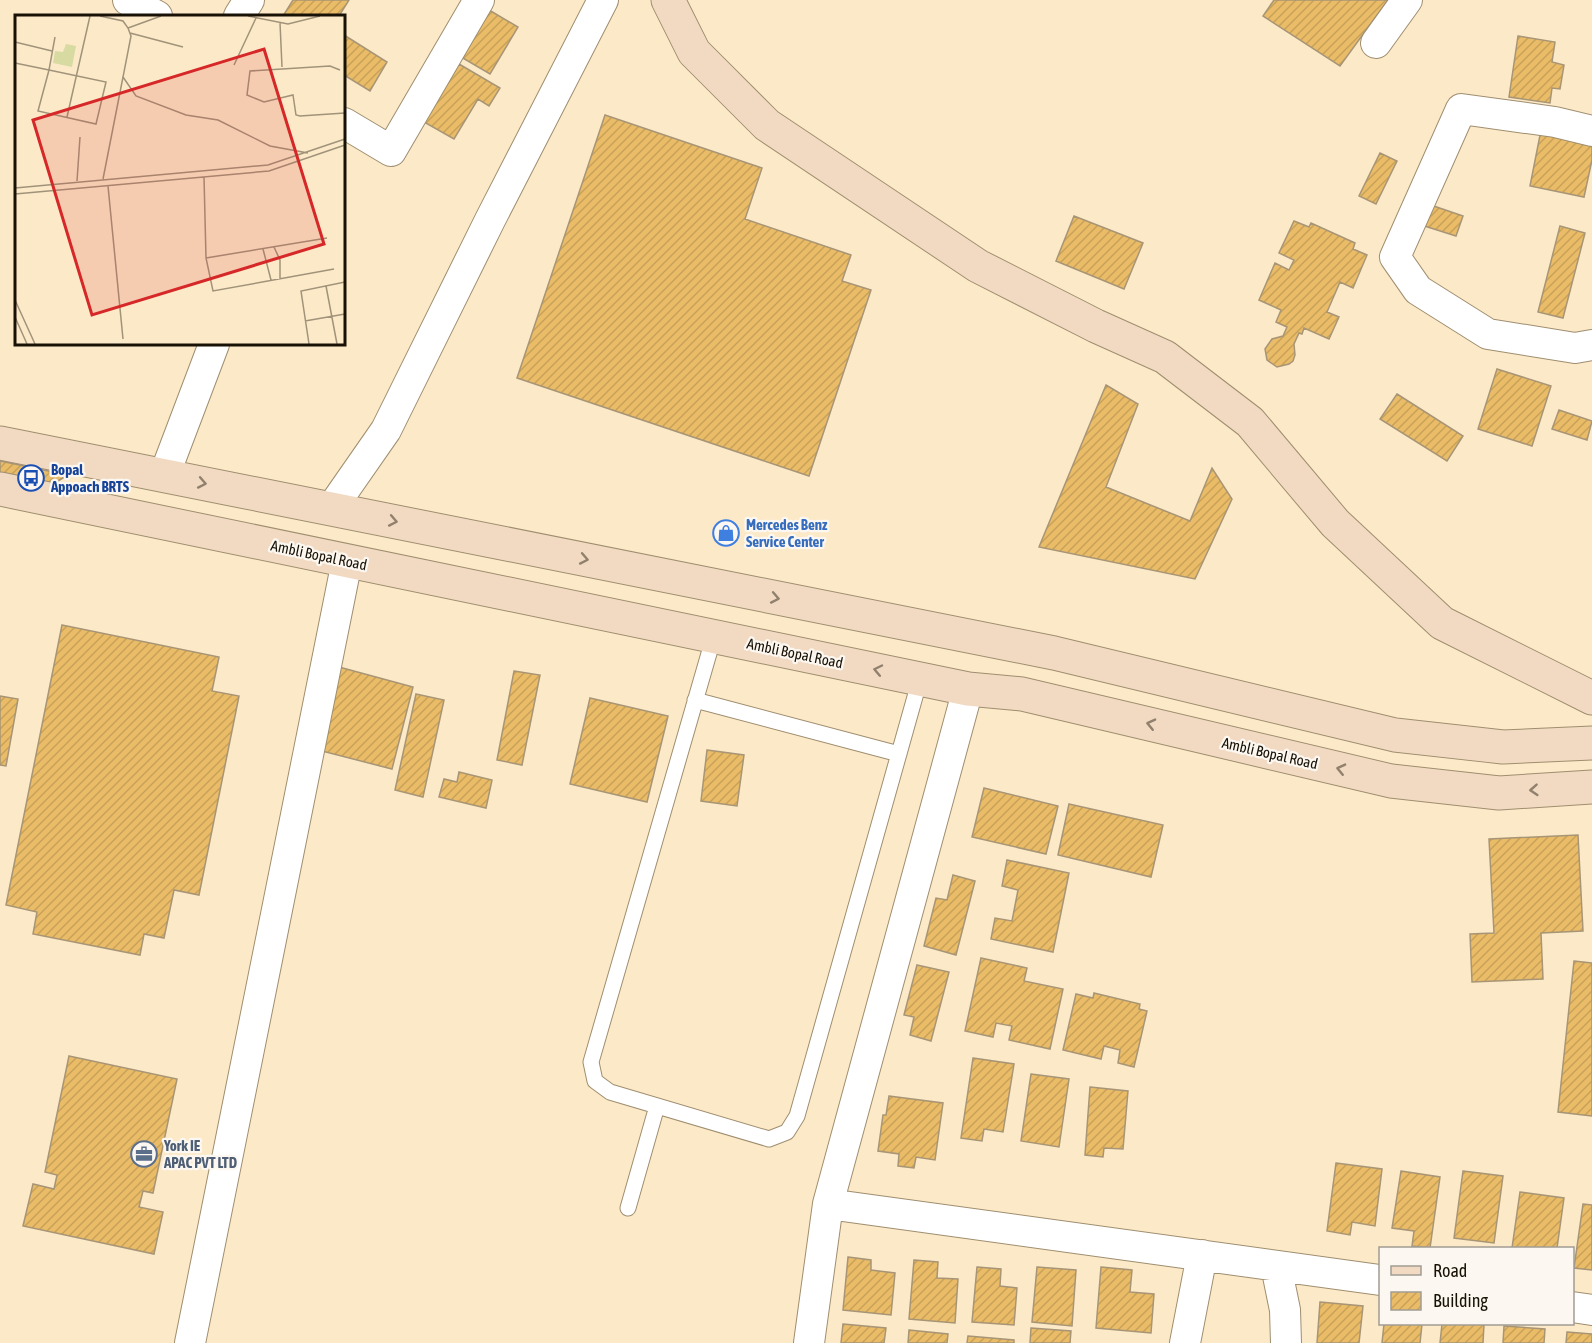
<svg xmlns="http://www.w3.org/2000/svg" width="1592" height="1343" font-family="'Asap Condensed',sans-serif">
<style>
.building{fill:url(#building-hatch);stroke:#a79576;stroke-width:1.5}
.lines{fill:none;stroke-linecap:round;stroke-linejoin:round}
.lane-casing{stroke:#9f8e6f;stroke-width:17}
.street-casing{stroke:#9f8e6f;stroke-width:32}
.secondary-casing{stroke:#9f8e6f;stroke-width:35}
.lane{stroke:#fff;stroke-width:15}
.street{stroke:#fff;stroke-width:30}
.secondary{stroke:#f2dac2;stroke-width:33}
.oneway{stroke:#90806d}
.labels{text-anchor:middle;dominant-baseline:central;stroke-width:4.5;stroke-linejoin:round;paint-order:stroke}
.transit-label{font-size:15px;font-weight:bold;fill:#164399;stroke:#fcf8f1;text-anchor:start}
.shop-label{font-size:15px;font-weight:bold;fill:#366cbe;stroke:#fcf8f1;text-anchor:start}
.street-label{font-size:15px;fill:#181106;stroke:#fcf8f1}
.service-label{font-size:15px;font-weight:bold;fill:#4e5e75;stroke:#fcf8f1;text-anchor:start}
.inset-road{fill:none;stroke:#a1937a;stroke-width:1.5}
.view{fill:#d62828;fill-opacity:0.15;stroke:#d62828;stroke-width:3}
.inset-edge{fill:none;stroke:#181106;stroke-width:3}
</style>
<defs>
<pattern id="building-hatch" width="6" height="6" patternUnits="userSpaceOnUse" patternTransform="scale(1.5)"><rect width="6" height="6" fill="#eabc68"/><path d="M-1 1l2-2M0 6l6-6M5 7l2-2" fill="none" stroke="#c8a159"/></pattern>
</defs>
<rect width="100%" height="100%" fill="#fce9c8"/>
<!-- building -->
<path class="building" d="M293 0H349L339 16H283Z
M1274 0H1388L1340 66 1263 16Z
M489 10 518 27 490 74 461 57Z
M344 35 387 62 370 91 344 75Z
M1518 36 1555 42 1552 62 1564 65 1560 89 1552 88 1550 103 1509 97Z
M459 64 500 88 489 106 478 99 454 139 424 122Z
M605 115 762 168 745 219 851 255 842 281 871 290 809 476 517 378Z
M1542 125 1592 143V160L1584 197 1530 186Z
M1380 153 1397 161 1376 204 1359 196Z
M1422 202 1463 216 1456 236 1415 223Z
M1074 216 1143 243 1124 289 1056 261Z
M1294 221 1309 227 1311 223 1355 243 1353 249 1367 255 1353 288 1340 282 1327 312 1339 317 1329 339 1304 328 1302 334 1299 333 1294 344 1295 355 1293 361 1289 364 1277 367 1267 360 1265 349 1272 339 1283 336 1287 327 1276 322 1281 310 1259 300 1275 263 1289 270 1294 260 1279 253Z
M1560 226 1585 233 1563 318 1538 312Z
M1497 369 1551 386 1532 446 1478 429Z
M1106 385 1138 404 1106 487 1190 521 1212 468 1232 499 1195 579 1039 547Z
M1397 394 1463 436 1447 461 1380 419Z
M1559 410 1592 421 1587 440 1552 429Z
M0 461 68 475 43 490 0 482Z
M62 625 219 657 212 691 239 696 199 895 174 890 164 938 144 934 140 955 33 934 37 912 6 905Z
M339 667 413 687 392 769 318 750Z
M514 671 540 675 522 765 497 760Z
M416 694 444 700 423 797 395 790Z
M0 696 18 699 6 766 0 765Z
M590 698 668 716 647 802 570 784Z
M707 750 744 755 737 806 701 801Z
M459 772 492 780 486 808 439 797 444 779 457 782Z
M984 788 1058 806 1046 854 972 837Z
M1069 804 1163 825 1151 877 1058 855Z
M1578 835 1583 931 1541 933 1543 979 1472 982 1470 934 1494 933 1489 839Z
M1007 860 1069 873 1053 952 991 939 995 918 1012 921 1018 890 1002 886Z
M953 875 975 881 956 955 924 946 936 898 947 900Z
M981 958 1027 968 1024 981 1063 989 1050 1049 1009 1040 1012 1026 996 1023 993 1037 965 1031Z
M1574 961 1592 963V1116L1558 1112Z
M917 965 949 972 931 1041 910 1035 914 1017 904 1015Z
M1094 993 1140 1004 1139 1009 1147 1011 1134 1067 1118 1063 1120 1050 1104 1046 1101 1059 1063 1050 1076 994 1093 998Z
M69 1056 177 1079 153 1193 143 1191 139 1207 163 1212 154 1254 23 1226 33 1184 54 1189 57 1175 45 1172Z
M973 1058 1014 1064 1003 1132 984 1129 982 1141 961 1138Z
M1031 1074 1069 1079 1059 1147 1021 1141Z
M1090 1087 1128 1091 1123 1149 1104 1148 1103 1157 1085 1155Z
M889 1096 943 1103 935 1160 916 1157 914 1168 898 1166 899 1154 878 1151 883 1115H886Z
M1336 1163 1382 1169 1375 1226 1352 1222 1350 1235 1327 1231Z
M1401 1171 1440 1177 1430 1248 1412 1246 1414 1231 1392 1228Z
M1463 1171 1503 1176 1494 1243 1454 1238Z
M1520 1192 1564 1198 1557 1248H1512Z
M1583 1204 1592 1205V1270L1574 1268Z
M848 1257 871 1260V1270L895 1273 891 1315 843 1310Z
M914 1260 938 1262 937 1278 958 1279 955 1323 909 1319Z
M977 1267 1001 1269 1000 1286 1017 1288 1014 1325 972 1322Z
M1037 1267 1076 1270 1072 1326 1032 1322Z
M1101 1267 1132 1270 1130 1292 1154 1294 1151 1333 1096 1328Z
M1320 1302 1363 1306 1359 1343H1317Z
M843 1324 886 1328 884 1343H841Z
M1384 1324H1422L1420 1343H1382Z
M1442 1324H1484L1483 1343H1440Z
M1504 1326 1545 1329 1544 1343H1503Z
M1031 1328 1071 1331 1070 1343H1030Z
M909 1330 948 1334 947 1343H908Z
M1567 1332 1592 1334V1343H1566Z
M968 1336 1014 1340V1343H967Z"/>
<g class="lines">
<!-- lane casing -->
<g class="lane-casing">
<path id="lane" d="M714 636 591 1062 595 1081 610 1092 769 1139 787 1132 797 1116 920 679
M695 700 899 754
M628 1208 657 1106"/>
</g>
<!-- street casing -->
<g class="street-casing">
<path id="street" d="M128 0 157 16
M239 16 249 0
M1376 43 1407 0
M344 123 391 151 479 0
M1592 131 1555 122 1461 109 1395 257 1418 290 1488 334 1575 348 1592 345
M164 476 214 344
M331 509 386 430 490 220 603 0
M828 1204 1380 1280
M1276 1266 1285 1310 1286 1343
M1572 1307 1592 1310
M190 1343 347 561
M809 1343 828 1204 968 689
M1185 1343 1202 1255"/>
</g>
<!-- secondary casing -->
<g class="secondary-casing">
<path id="secondary" d="M668 0 694 52 767 125 978 266 1096 326 1165 357 1250 422 1335 523 1442 623 1592 698
M0 443 1054 653 1395 735 1503 747 1592 743
M0 489 968 689 1022 694 1391 781 1499 793 1592 787"/>
</g>
<!-- lane -->
<use href="#lane" class="lane"/>
<!-- street -->
<use href="#street" class="street"/>
<!-- secondary -->
<use href="#secondary" class="secondary"/>
</g>
<!-- one-way arrows -->
<defs><path id="oneway-chevron" d="M-2-3.5L2.5 0L-2 3.5" fill="none" stroke-width="1.6" stroke-linecap="round" stroke-linejoin="round" transform="scale(1.5)"/></defs>
<g class="oneway">
<use href="#oneway-chevron" transform="translate(202 483) rotate(11)"/>
<use href="#oneway-chevron" transform="translate(393 521) rotate(11)"/>
<use href="#oneway-chevron" transform="translate(584 559) rotate(11)"/>
<use href="#oneway-chevron" transform="translate(775 598) rotate(11)"/>
<use href="#oneway-chevron" transform="translate(878 670) rotate(-168)"/>
<use href="#oneway-chevron" transform="translate(1151 724) rotate(-167)"/>
<use href="#oneway-chevron" transform="translate(1341 769) rotate(-167)"/>
<use href="#oneway-chevron" transform="translate(1534 790) rotate(176)"/>
</g>
<!-- icons -->
<defs>
<g id="bus-ring" transform="scale(1.35)"><circle r="9.5" fill="#fcf8f1" stroke="#1a4fb4" stroke-width="1.5"/><path d="M-5-6H5V4H4V6H2V4H-2V6H-4V4H-5ZM-3.5-4V0h7V-4ZM-3.5 1.2v1.5H-2V1.2ZM2 1.2v1.5H3.5V1.2Z" fill="#1a4fb4"/></g>
<g id="shop-ring" transform="scale(1.35)"><circle r="9.5" fill="#fcf8f1" stroke="#3f7fe0" stroke-width="1.5"/><path d="M-5-2.5h2.3a2.7 3.5 0 0 1 5.4 0H5L5.5 6h-11ZM-1.5-2.5h3a1.5 2.3 0 0 0-3 0Z" fill="#3f7fe0"/></g>
<g id="office-ring" transform="scale(1.35)"><circle r="9.5" fill="#fcf8f1" stroke="#5c6f8a" stroke-width="1.5"/><path d="M-6-3h4V-5.5h4V-3h4V5H-6ZM-1-4.5V-3h2v-1.5ZM-6 0V1H6V0Z" fill="#5c6f8a"/></g>
</defs>
<g fill-rule="evenodd">
<use href="#bus-ring" x="31" y="478"/>
<use href="#shop-ring" x="726" y="533"/>
<use href="#office-ring" x="144" y="1154"/>
</g>
<g class="labels">
<!-- transit labels -->
<g class="transit-label">
<text x="51" y="469">Bopal<tspan x="51" dy="17">Appoach BRTS</tspan></text>
</g>
<!-- shop labels -->
<g class="shop-label">
<text x="746" y="524">Mercedes Benz<tspan x="746" dy="17">Service Center</tspan></text>
</g>
<!-- street labels -->
<g class="street-label">
<text transform="translate(319 555) rotate(12)">Ambli Bopal Road</text>
<text transform="translate(795 653) rotate(12)">Ambli Bopal Road</text>
<text transform="translate(1270 753) rotate(13)">Ambli Bopal Road</text>
</g>
<!-- service labels -->
<g class="service-label">
<text x="164" y="1145">York IE<tspan x="164" dy="17">APAC PVT LTD</tspan></text>
</g>
</g>
<!-- overview -->
<g transform="translate(15 15)">
<rect width="330" height="330" fill="#fce9c8"/>
<path d="M51 29 61 31 57 52 38 48 40 36 48 37Z" fill="#d7dba2"/>
<path class="inset-road" d="M85 1 108 6 113 13 116 21 108 62 121 81 171 100 203 105 255 131 293 138M233 1 273 9 305 1M265 8 267 52M113 13 146 1M115 18 168 32M0 27 37 36M0 48 34 55 91 67 81 109 23 96 34 55 40 22M219 50 241 3M325 55 315 51 235 56 232 80 249 87 278 80 281 100 285 101 330 98M52 102 75 1M189 162 191 243 198 276 319 254M88 164 108 62M62 166 65 122M93 171 108 324M0 173 253 150 330 124M0 179 254 156 330 130M259 232 265 245V264M248 234 256 265M191 243 312 223M311 271 322 329M0 285 20 329M0 302 12 329M290 306 330 299M294 329 286 276 330 267"/>
<path class="view" d="M249 34 309 229 77 300 18 105Z"/>
<rect width="330" height="330" class="inset-edge"/>
</g>
<!-- legend -->
<rect x="1379" y="1247" width="195" height="78" fill="#fcf8f1" stroke="#a19c93" stroke-width="1.5"/>
<rect x="1391" y="1266" width="30" height="9" fill="#f2dac2" stroke="#a19c93" stroke-width="1.5"/>
<text x="1433" y="1277" font-size="18" fill="#181106">Road</text>
<rect x="1391" y="1292" width="30" height="18" fill="url(#building-hatch)" stroke="#a19c93" stroke-width="1.5"/>
<text x="1433" y="1307" font-size="18" fill="#181106">Building</text>
</svg>
